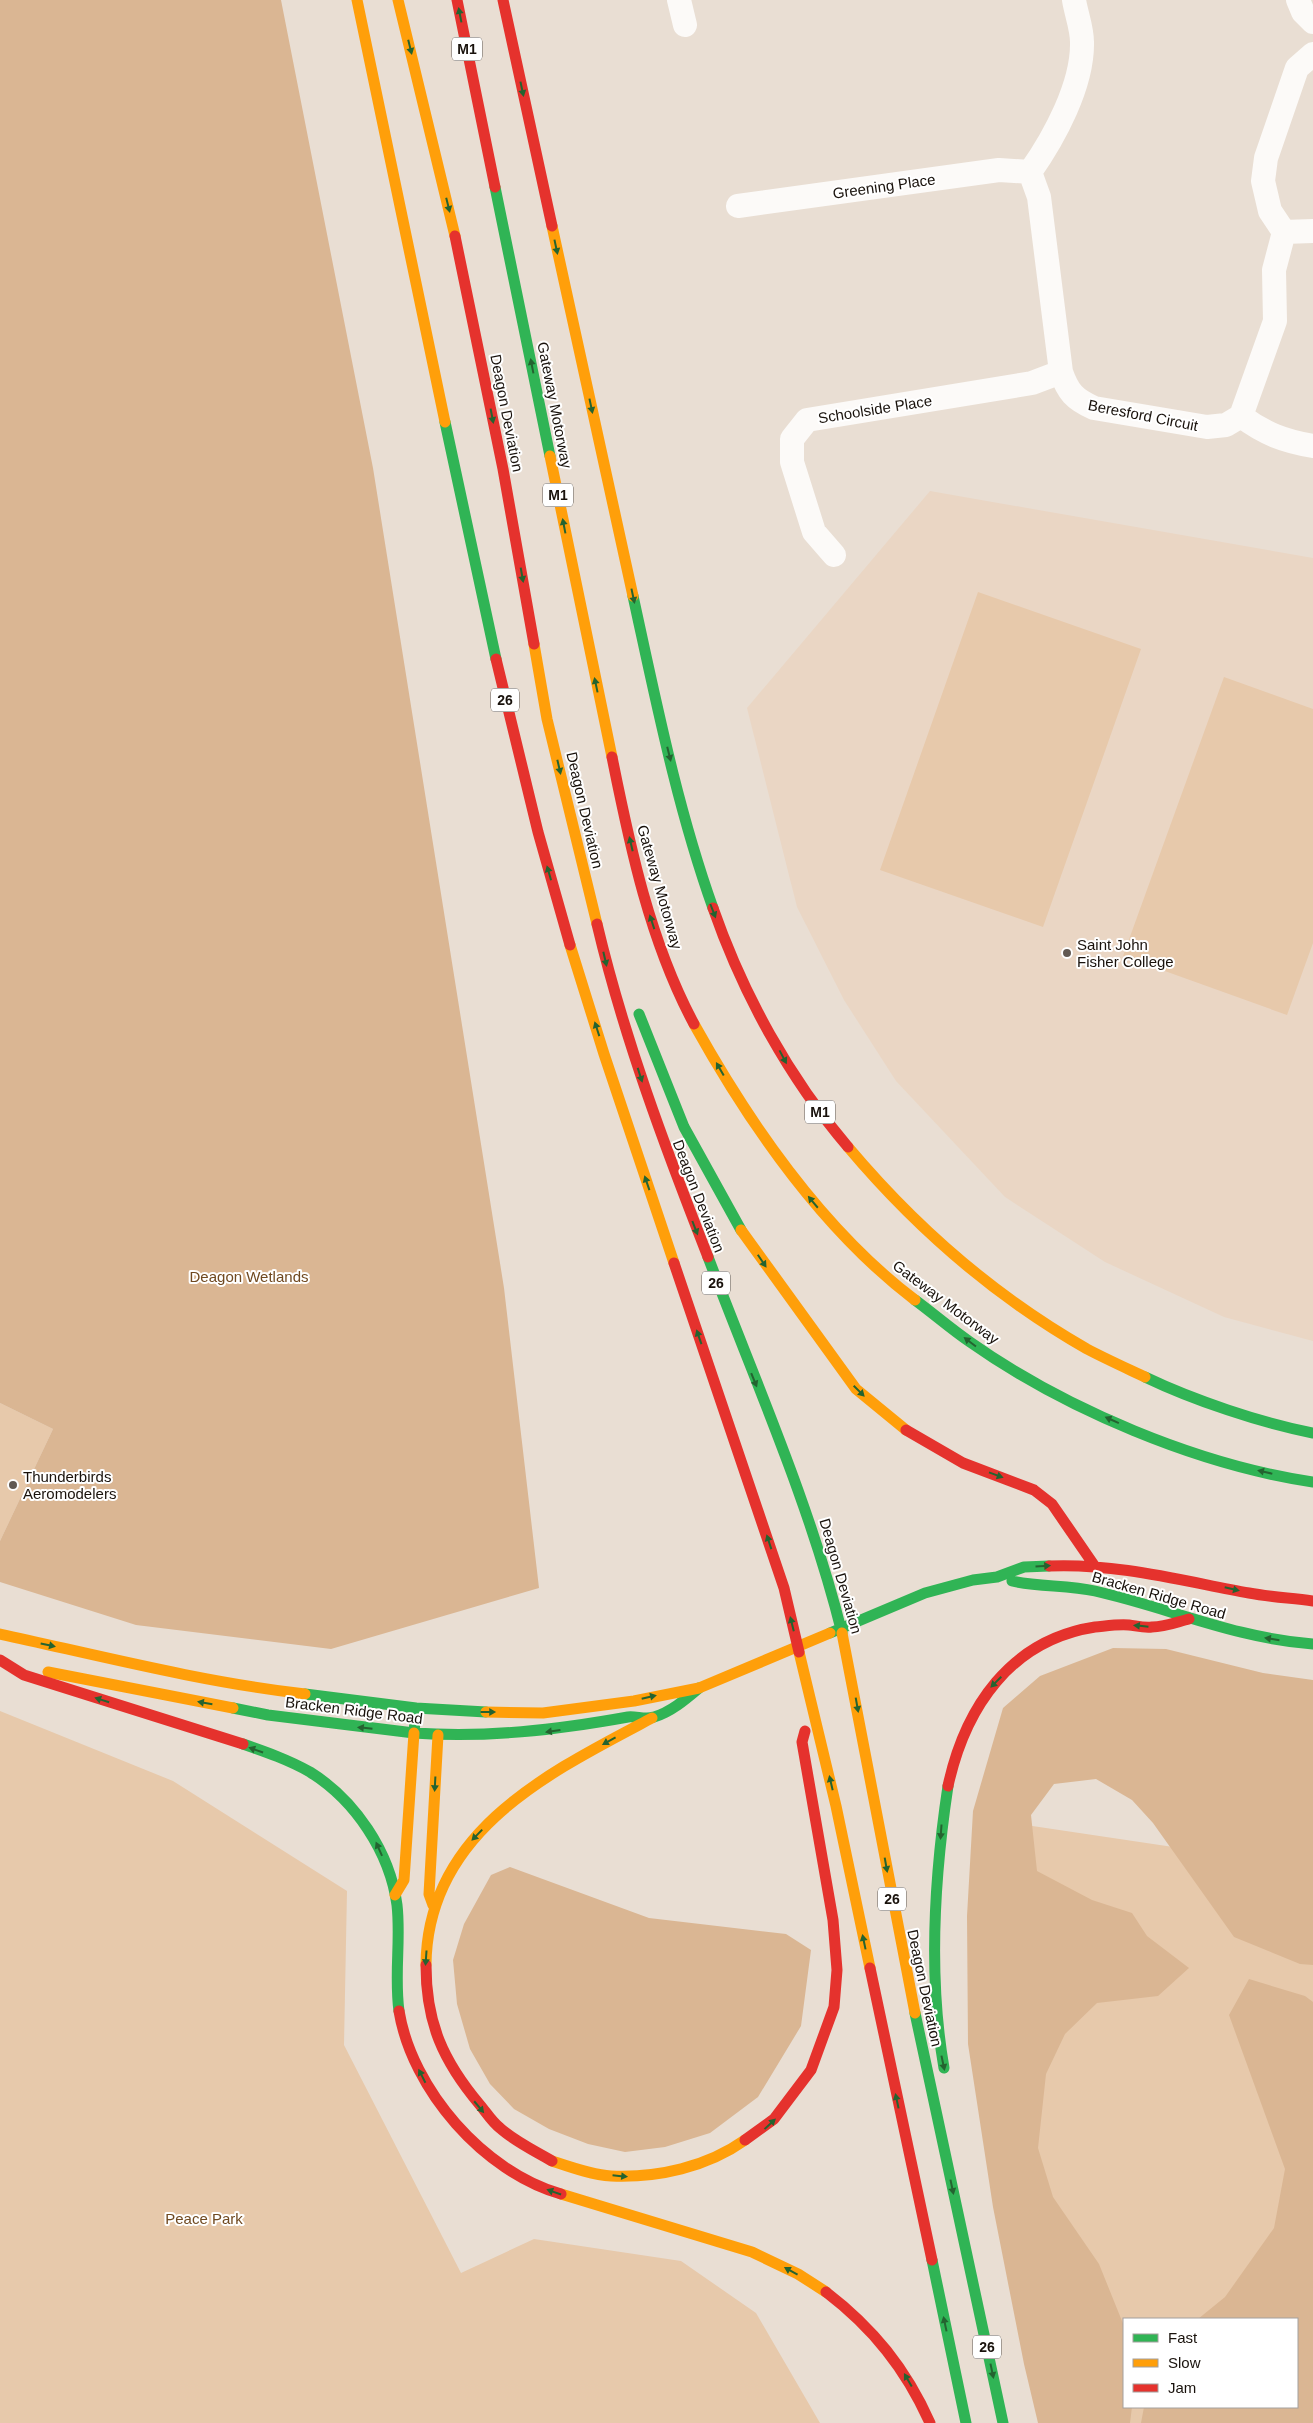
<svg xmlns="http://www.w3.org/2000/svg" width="1313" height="2423" font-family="Helvetica,sans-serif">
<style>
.built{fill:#ead6c4}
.green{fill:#e7c9ab}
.forest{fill:#dab693}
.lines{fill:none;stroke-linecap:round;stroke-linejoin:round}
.street{stroke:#fcfaf8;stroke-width:24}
.fast{stroke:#30b455;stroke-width:11}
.slow{stroke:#ff9f0a;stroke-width:11}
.jam{stroke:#e5322d;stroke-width:11}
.oneway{fill:#246330}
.poi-dot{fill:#625952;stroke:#fff;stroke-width:2}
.labels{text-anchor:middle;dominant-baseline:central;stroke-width:4;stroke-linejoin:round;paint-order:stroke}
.shield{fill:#fff;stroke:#5e5955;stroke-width:1}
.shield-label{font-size:14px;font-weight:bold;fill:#19120c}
.street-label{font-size:15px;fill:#19120c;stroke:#fff}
.poi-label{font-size:15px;fill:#19120c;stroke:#fff;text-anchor:start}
.park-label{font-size:15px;fill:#704920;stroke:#fff}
</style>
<rect width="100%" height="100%" fill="#e9ded3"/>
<!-- built -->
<path class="built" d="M930 491 1313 558V1341L1224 1317 1105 1262 1005 1197 896 1081 844 1000 797 907 747 708Z"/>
<!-- green -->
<path class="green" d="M978 592 1141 649 1043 927 880 870Z
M1224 677 1313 709V943L1287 1015 1123 956Z
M0 1403 53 1429 0 1541Z
M0 1711 173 1781 347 1891 344 2045 461 2273 534 2239 681 2261 756 2313 820 2423H0Z
M1019 1824 1313 1868V2367L1297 2319H1124V2407H1235L1237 2423H1075L1015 2054Z"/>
<!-- forest -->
<path class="forest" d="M0 0H281L373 468 504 1288 539 1588 331 1649 136 1625 0 1582V1541L53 1429 0 1403Z
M1113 1648 1166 1649 1263 1673 1313 1680V1965L1300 1964 1234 1937 1153 1823 1132 1800 1096 1779 1054 1784 1031 1815 1037 1871 1092 1900 1132 1913 1147 1936 1189 1968 1158 1996 1097 2003 1065 2034 1046 2074 1038 2148 1053 2197 1099 2264 1124 2326V2407H1132L1130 2423H1038L1024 2364 993 2207 968 2044 967 1916 973 1811 1003 1708 1040 1676Z
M510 1867 649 1918 786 1934 811 1950 801 2026 758 2097 710 2133 665 2147 625 2152 588 2144 549 2129 514 2109 490 2084 470 2049 457 2004 453 1960 464 1924 491 1875Z
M1249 1979 1305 1996 1313 2002V2423H1141L1144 2407H1297V2319H1198L1225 2297 1274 2228 1285 2169 1229 2015Z"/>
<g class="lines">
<!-- street -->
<path class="street" d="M679 0 685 25
M1074 0C1076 13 1082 28 1082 42 1083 85 1054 138 1030 172L1039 197 1061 372C1068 392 1074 399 1094 408L1207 427 1226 425 1241 416 1275 321 1274 270 1284 232 1270 211 1263 181 1266 158 1297 68 1313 54
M1298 0 1303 12 1313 22
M738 206 999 170 1030 172
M1284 232 1313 231
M1241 416C1265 434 1284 441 1313 446
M834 555 814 532 792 462V439L807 420 1032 383 1061 372"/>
<!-- fast -->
<path class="fast" d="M495 187 550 456
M445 422 496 659
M633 596C656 701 677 807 713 908
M639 1014 684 1127 741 1230
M708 1257C755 1381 810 1504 842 1633
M915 1300C934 1314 951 1329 970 1342 1065 1409 1198 1465 1313 1482
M1145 1377C1193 1400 1261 1423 1313 1433
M1012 1581C1039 1587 1068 1585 1095 1591 1170 1608 1234 1638 1313 1644
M830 1633 925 1593 973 1580 997 1577 1024 1567 1049 1566
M305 1694 416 1708
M233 1708 268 1715 414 1733
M486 1712 416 1708 414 1733C487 1738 556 1730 628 1717 636 1716 646 1720 654 1717 671 1712 686 1699 699 1688
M243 1744C266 1752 289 1760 310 1772 355 1800 390 1852 397 1905 401 1940 394 1975 399 2011
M915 2013 1003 2423
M944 2068C928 1976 934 1879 948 1786
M932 2260 966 2423"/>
<!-- slow -->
<path class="slow" d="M357 0 445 422
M398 0 455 236
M552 226 633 596
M550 456 612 757
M534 644 547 719 597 924
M570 945 604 1054 674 1263
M694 1024C749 1123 824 1231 915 1300
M848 1147C917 1229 994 1296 1087 1349 1106 1359 1126 1368 1145 1377
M741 1230 856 1389 906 1430
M842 1633 915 2013
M0 1634C101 1656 202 1682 305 1694
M799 1652 836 1806 870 1968
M48 1672 233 1708
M486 1712 543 1713 634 1701 699 1688 830 1633
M395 1895 404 1880 414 1733
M433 1905 429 1894 438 1735
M426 1965C427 1831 550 1772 652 1718
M552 2161C570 2167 592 2175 611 2176 658 2178 707 2167 745 2140
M561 2194 752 2252 798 2274 826 2292"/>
<!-- jam -->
<path class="jam" d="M457 0 495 187
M503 0 552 226
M455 236 503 469 534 644
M496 659 538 832 570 945
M612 757C630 847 650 942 694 1024
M713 908C743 994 789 1078 848 1147
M597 924C624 1038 665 1147 708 1257
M674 1263 784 1588 799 1652
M906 1430 963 1463 1034 1490 1052 1504 1096 1568
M1049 1566C1117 1563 1183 1581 1249 1593 1270 1597 1292 1598 1313 1601
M0 1660 24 1675 243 1744
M948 1786C965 1708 1010 1640 1095 1627 1106 1626 1118 1624 1129 1625 1137 1626 1144 1628 1152 1627 1165 1627 1177 1622 1189 1619
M426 1965C426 2023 443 2061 480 2105 486 2112 492 2122 500 2128 514 2141 535 2151 552 2161
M870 1968 932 2260
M399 2011C412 2090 484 2172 561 2194
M745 2140 774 2119 811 2070 834 2007 837 1970 833 1920 802 1742 805 1731
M826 2292C873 2328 906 2369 930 2423"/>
</g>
<!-- one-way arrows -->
<defs><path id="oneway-solid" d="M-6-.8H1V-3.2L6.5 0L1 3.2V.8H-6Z" transform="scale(1.25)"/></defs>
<g class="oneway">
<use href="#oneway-solid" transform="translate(460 15) rotate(-101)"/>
<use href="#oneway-solid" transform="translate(410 47) rotate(76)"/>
<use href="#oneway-solid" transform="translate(522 89) rotate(78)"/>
<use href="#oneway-solid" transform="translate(448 205) rotate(76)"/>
<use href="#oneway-solid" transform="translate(556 247) rotate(78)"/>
<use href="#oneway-solid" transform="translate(532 366) rotate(-101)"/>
<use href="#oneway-solid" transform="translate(591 406) rotate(78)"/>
<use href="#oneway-solid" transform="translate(492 416) rotate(79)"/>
<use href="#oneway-solid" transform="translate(564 526) rotate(-101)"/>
<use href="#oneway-solid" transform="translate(522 575) rotate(80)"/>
<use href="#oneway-solid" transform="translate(633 596) rotate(78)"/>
<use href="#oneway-solid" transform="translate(596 685) rotate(-102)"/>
<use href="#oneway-solid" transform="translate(669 754) rotate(76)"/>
<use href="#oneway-solid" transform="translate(559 767) rotate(77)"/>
<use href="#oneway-solid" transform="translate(631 844) rotate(-103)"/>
<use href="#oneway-solid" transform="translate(549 873) rotate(-106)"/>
<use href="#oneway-solid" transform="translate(713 911) rotate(69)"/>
<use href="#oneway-solid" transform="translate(652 922) rotate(-108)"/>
<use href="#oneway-solid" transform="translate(605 959) rotate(77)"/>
<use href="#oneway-solid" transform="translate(597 1029) rotate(-108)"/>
<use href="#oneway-solid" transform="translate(783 1057) rotate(62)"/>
<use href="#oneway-solid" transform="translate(720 1069) rotate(-120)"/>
<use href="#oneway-solid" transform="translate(640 1075) rotate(72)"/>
<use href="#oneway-solid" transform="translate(647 1183) rotate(-109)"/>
<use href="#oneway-solid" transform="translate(813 1202) rotate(-130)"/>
<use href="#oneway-solid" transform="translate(695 1228) rotate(69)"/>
<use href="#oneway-solid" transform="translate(762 1261) rotate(56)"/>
<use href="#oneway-solid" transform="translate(699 1337) rotate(-109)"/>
<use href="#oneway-solid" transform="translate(970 1342) rotate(-143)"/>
<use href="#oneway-solid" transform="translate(754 1380) rotate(68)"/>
<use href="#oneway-solid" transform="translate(859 1391) rotate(45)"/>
<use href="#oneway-solid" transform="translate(1112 1420) rotate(-156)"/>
<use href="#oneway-solid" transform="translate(1265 1472) rotate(-167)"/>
<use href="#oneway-solid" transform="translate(996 1475) rotate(20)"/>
<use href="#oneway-solid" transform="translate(769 1542) rotate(-108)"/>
<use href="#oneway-solid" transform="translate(1043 1566) rotate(-4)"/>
<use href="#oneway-solid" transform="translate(1232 1589) rotate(13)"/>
<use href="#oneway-solid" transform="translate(792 1624) rotate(-104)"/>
<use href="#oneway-solid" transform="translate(1141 1626) rotate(-174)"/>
<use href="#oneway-solid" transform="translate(1272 1639) rotate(-171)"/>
<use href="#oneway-solid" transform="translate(48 1645) rotate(12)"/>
<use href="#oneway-solid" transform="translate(996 1682) rotate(135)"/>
<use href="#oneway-solid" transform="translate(649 1697) rotate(-13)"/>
<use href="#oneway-solid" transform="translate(102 1700) rotate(-162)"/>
<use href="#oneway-solid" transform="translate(205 1703) rotate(-170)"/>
<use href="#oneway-solid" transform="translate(857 1705) rotate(80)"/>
<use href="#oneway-solid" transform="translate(488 1712)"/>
<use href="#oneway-solid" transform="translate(365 1728) rotate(-174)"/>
<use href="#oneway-solid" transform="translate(553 1731) rotate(172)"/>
<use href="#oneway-solid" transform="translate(609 1741) rotate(151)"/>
<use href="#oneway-solid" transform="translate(256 1750) rotate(-161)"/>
<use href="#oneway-solid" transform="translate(831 1783) rotate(-103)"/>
<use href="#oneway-solid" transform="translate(435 1784) rotate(93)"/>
<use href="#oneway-solid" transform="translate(941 1832) rotate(94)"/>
<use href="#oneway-solid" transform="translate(477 1835) rotate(134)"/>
<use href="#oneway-solid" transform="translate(379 1849) rotate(-114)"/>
<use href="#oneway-solid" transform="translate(886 1865) rotate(80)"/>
<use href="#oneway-solid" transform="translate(864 1942) rotate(-102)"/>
<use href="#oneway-solid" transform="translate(426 1958) rotate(94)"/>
<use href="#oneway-solid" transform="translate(943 2063) rotate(78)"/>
<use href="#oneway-solid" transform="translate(422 2076) rotate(-117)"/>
<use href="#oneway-solid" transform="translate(897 2101) rotate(-102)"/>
<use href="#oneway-solid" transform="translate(479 2107) rotate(50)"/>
<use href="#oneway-solid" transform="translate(770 2124) rotate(-43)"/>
<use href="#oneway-solid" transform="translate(620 2176) rotate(6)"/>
<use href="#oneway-solid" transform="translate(952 2187) rotate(78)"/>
<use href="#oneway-solid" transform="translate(554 2192) rotate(-161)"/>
<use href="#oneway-solid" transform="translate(791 2271) rotate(-151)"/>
<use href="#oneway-solid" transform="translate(945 2324) rotate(-102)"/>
<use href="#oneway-solid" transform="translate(992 2371) rotate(78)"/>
<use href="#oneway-solid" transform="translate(908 2380) rotate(-120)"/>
</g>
<!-- markers -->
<g class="poi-dot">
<circle cx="1067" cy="953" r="5"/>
<circle cx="13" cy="1485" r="5"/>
</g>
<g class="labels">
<!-- shield labels -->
<g class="shield">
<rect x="452" y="37.5" width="30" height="23" rx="4"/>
<rect x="543" y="483.5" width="30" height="23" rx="4"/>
<rect x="491" y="688.5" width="28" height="23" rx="4"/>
<rect x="805" y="1100.5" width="30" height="23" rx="4"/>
<rect x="702" y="1271.5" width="28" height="23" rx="4"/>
<rect x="878" y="1887.5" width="28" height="23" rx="4"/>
<rect x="973" y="2335.5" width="28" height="23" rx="4"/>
</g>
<g class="shield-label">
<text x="467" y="49">M1</text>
<text x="558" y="495">M1</text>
<text x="505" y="700">26</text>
<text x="820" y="1112">M1</text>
<text x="716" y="1283">26</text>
<text x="892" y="1899">26</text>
<text x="987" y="2347">26</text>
</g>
<!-- street labels -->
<g class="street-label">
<text transform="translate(884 186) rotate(-8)">Greening Place</text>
<text transform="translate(555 405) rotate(79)">Gateway Motorway</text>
<text transform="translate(875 409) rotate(-9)">Schoolside Place</text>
<text transform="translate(507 413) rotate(79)">Deagon Deviation</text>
<text transform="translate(1143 415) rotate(11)">Beresford Circuit</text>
<text transform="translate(585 810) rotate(77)">Deagon Deviation</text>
<text transform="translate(660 887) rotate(74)">Gateway Motorway</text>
<text transform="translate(699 1196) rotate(69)">Deagon Deviation</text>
<text transform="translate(946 1302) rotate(37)">Gateway Motorway</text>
<text transform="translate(841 1576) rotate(74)">Deagon Deviation</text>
<text transform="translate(1159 1595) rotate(16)">Bracken Ridge Road</text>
<text transform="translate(354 1710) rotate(7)">Bracken Ridge Road</text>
<text transform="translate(925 1988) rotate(78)">Deagon Deviation</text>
</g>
<!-- poi labels -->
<g class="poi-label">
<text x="1077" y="944">Saint John<tspan x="1077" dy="17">Fisher College</tspan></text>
<text x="23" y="1476">Thunderbirds<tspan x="23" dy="17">Aeromodelers</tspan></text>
</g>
<!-- park labels -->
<g class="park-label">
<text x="249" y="1276">Deagon Wetlands</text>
<text x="204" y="2218">Peace Park</text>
</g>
</g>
<!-- legend -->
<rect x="1123" y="2318" width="175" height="90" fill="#ffffff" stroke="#a3a09e"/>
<rect x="1133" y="2334" width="25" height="8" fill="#30b455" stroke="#a3a09e"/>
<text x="1168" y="2343" font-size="15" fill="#19120c">Fast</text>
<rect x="1133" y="2359" width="25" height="8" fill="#ff9f0a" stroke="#a3a09e"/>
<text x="1168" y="2368" font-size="15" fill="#19120c">Slow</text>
<rect x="1133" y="2384" width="25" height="8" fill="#e5322d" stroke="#a3a09e"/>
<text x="1168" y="2393" font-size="15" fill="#19120c">Jam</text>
</svg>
